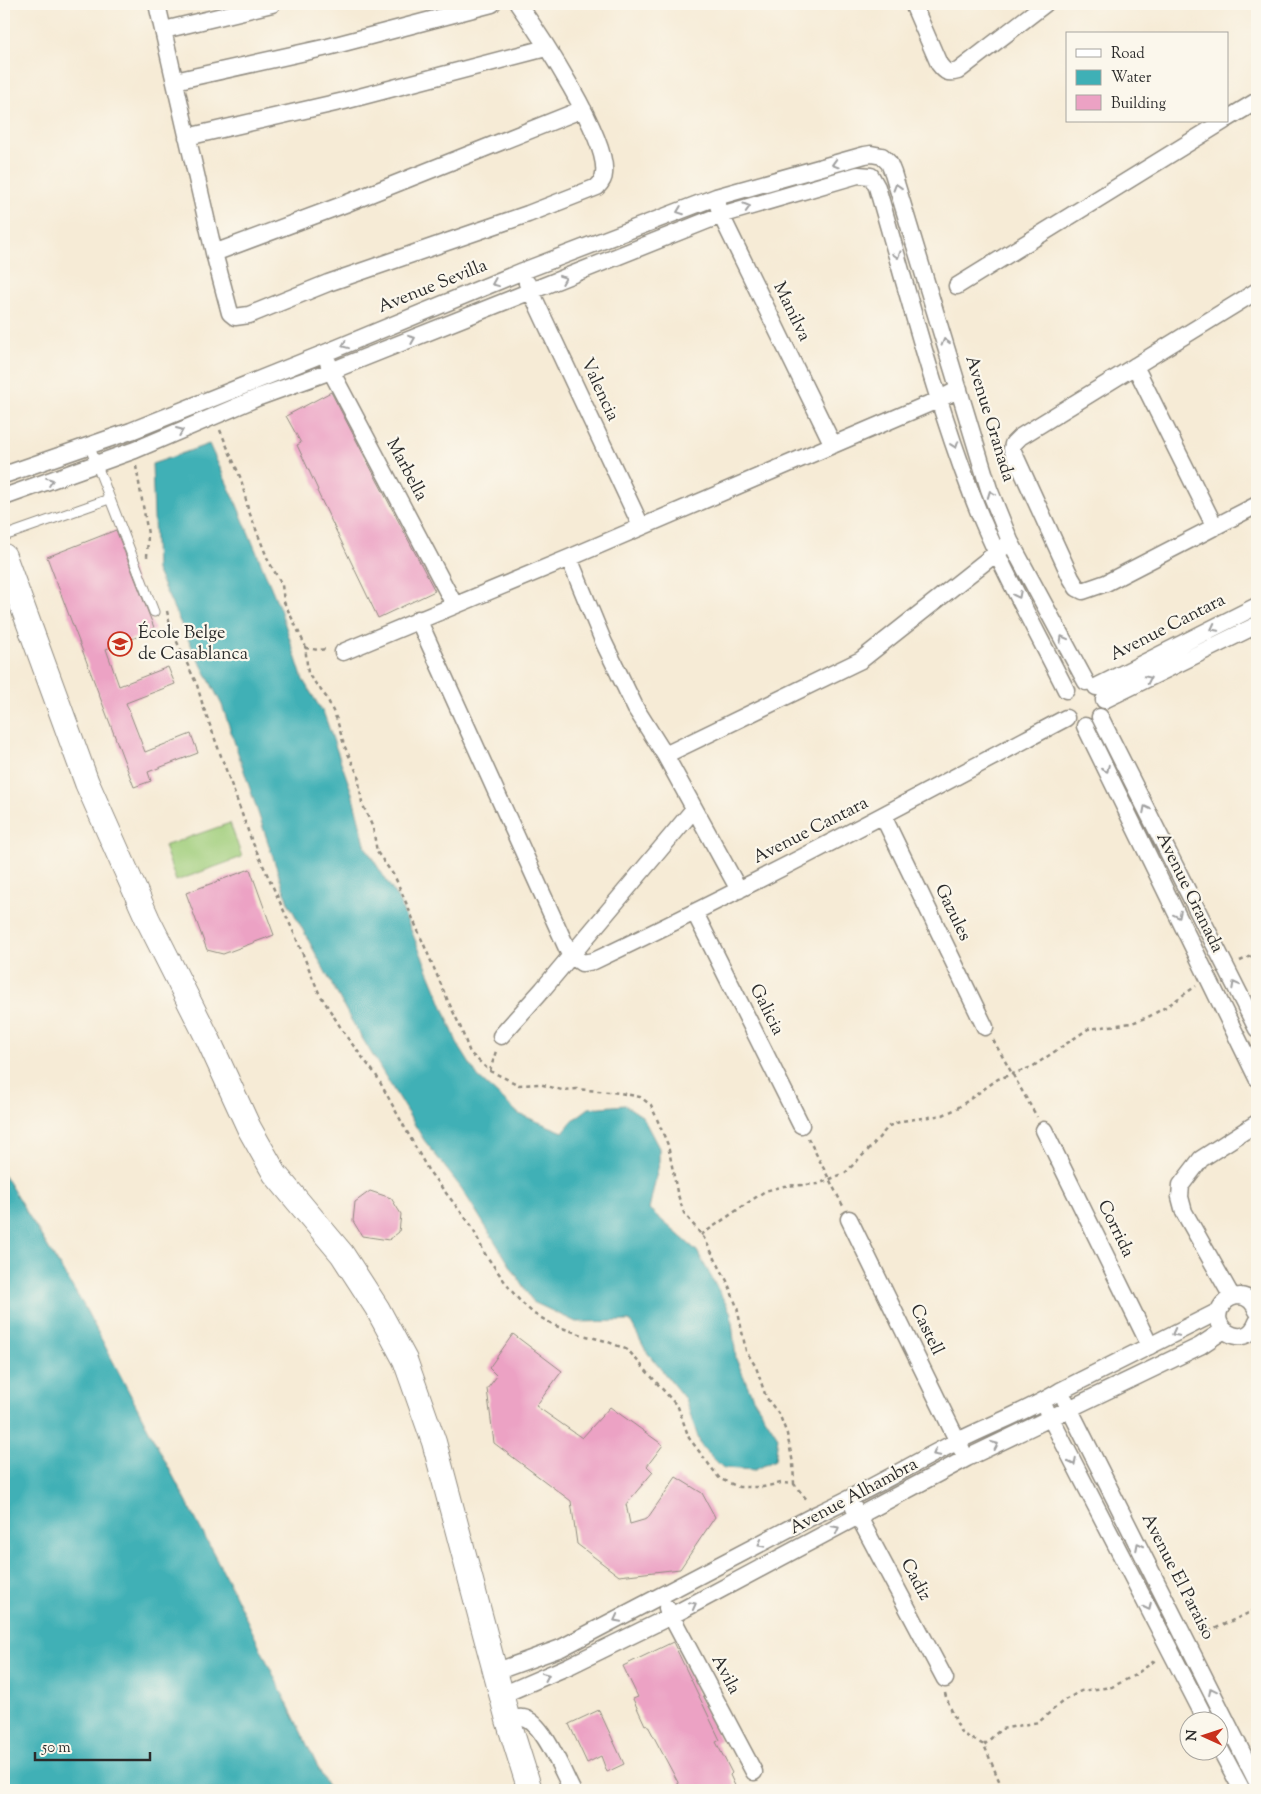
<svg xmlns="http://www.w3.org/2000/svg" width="1261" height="1794" font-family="'Sorts Mill Goudy',serif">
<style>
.green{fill:#a0ce7b;stroke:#667c53}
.water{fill:#3fb0b6;stroke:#356e70}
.building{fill:#eca2c4}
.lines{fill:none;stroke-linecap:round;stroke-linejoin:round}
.lane-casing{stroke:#908b80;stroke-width:11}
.street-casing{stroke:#908b80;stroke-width:19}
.secondary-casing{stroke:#908b80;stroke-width:26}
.path{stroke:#908b80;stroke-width:2.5;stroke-dasharray:4 4;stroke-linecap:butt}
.lane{stroke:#fff;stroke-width:9}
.street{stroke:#fff;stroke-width:16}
.secondary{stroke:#fff;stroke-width:24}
.oneway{stroke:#a0a0a0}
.labels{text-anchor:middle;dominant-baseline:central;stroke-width:4.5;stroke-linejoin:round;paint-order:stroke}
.street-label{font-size:18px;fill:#2b2b2b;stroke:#fbf7ec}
.poi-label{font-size:18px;fill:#2b2b2b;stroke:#fbf7ec;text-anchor:start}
</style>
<rect width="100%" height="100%" fill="#fbf7ec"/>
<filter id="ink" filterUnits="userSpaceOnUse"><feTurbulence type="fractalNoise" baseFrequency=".02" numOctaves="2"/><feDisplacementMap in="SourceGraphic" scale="10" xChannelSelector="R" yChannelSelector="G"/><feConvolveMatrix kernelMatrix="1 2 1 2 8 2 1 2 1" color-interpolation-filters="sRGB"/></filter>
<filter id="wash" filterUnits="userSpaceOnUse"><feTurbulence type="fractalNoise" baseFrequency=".0096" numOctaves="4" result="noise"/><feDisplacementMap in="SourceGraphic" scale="20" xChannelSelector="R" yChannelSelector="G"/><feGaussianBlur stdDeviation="1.12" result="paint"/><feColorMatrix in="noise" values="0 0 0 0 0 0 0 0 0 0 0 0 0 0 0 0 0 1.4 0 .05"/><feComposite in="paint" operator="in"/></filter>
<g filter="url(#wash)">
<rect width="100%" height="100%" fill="#f6ebd6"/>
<!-- green -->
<path class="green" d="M230 823 242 857 176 881 164 846Z"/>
<!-- water -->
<path class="water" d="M209 444 237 505 280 609 303 680 324 714 352 793 366 848 398 899 439 997 458 1045 478 1077 519 1114 563 1132 573 1120 589 1108 625 1105 642 1116 659 1148V1164L649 1209 697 1251 731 1313 736 1359 753 1398 778 1437 775 1460 755 1470 723 1468 701 1446 685 1399 646 1351 630 1321 576 1322 533 1302 462 1189 424 1140 350 1018 288 902 222 705 187 637 156 570 152 464Z
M4 1175 84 1306 228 1581 329 1790H4Z"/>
<g id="blocks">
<!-- building -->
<path class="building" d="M331 392 435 591 378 618 317 491 318 490 297 445 301 443 286 416Z
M116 530 155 630 106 649 119 686 168 667 175 684 126 703 145 752 191 734 198 753 148 772 151 781 134 787 47 557Z
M250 869 274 935 223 954 207 950 186 893Z
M370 1191 391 1198 401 1214 399 1232 389 1240 362 1236 353 1221 355 1202Z
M513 1334 562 1371 536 1406 582 1438 610 1407 663 1445 647 1466 653 1472 626 1504 630 1524 647 1519 676 1477 702 1493 715 1517 680 1569 619 1576 577 1544 571 1501 494 1443 487 1389 497 1376 489 1368Z
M673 1642 720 1740 716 1742 732 1773 730 1775 737 1790H682L647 1724 645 1725 633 1699 638 1697 623 1666Z
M599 1710 624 1764 607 1772 601 1756 587 1763 569 1724Z"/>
</g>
</g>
<g filter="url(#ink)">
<use href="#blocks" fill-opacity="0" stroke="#908b80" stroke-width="1"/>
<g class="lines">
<!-- lane casing -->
<g class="lane-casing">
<path id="lane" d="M89 445 154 612
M4 536 109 499"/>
</g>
<!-- street casing -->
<g class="street-casing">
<path id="street" d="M157 4 214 253 230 313 235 317 249 315 328 283 528 214 597 187C601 183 604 179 604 174 609 139 540 35 518 4
M913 4 939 64C945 72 948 74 958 71L1045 4
M164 30 272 4
M175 81 328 47 492 4
M1227 119 1257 101
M187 137 344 101 546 48
M882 156 889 163 893 173 989 489 1010 541 1086 682
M871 176 877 187C907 289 934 396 972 495 998 563 1034 626 1066 690
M718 205 721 215 833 445
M214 253 345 204 583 109
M527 283 641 526
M957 286 1224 121
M1257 291 1020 437 1013 444 1012 449 1071 578 1077 588 1083 591 1106 583 1257 505
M328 362 331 371 454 604
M1135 366 1215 527
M4 475 131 431 325 353 523 271 716 197 865 155 871 154 882 156
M4 497 135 450 259 397 331 371 721 215 858 175 871 176
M569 558 604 643 636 709 665 755 739 890
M418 619 570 955
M343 652 569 558 940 399 959 389
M1096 687 1257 606
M1104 700 1257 625
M1100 717 1257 1029
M1085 726 1257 1078
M665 755 861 660 1005 546
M883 816 985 1027
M695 913 801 1125
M570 955 582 963 594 961C754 885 910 801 1066 718
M501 1036 543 989 694 809
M1044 1130 1150 1346
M849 1219 962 1450
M1232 1297 1184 1212 1180 1197 1181 1185 1201 1159 1257 1123
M1257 1311C1254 1303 1249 1297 1240 1296 1233 1296 1227 1299 1223 1304 1204 1327 1246 1353 1257 1322
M1065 1400 1257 1782
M1047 1411 1207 1722
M854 1508 945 1679
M667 1608 754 1772
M495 1672 561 1648 815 1515C864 1493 910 1465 958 1441 992 1424 1028 1411 1060 1391L1219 1311
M502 1695 569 1666 671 1616 967 1458 1200 1346 1224 1330
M508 1720C512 1719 518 1717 523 1718 543 1721 563 1773 572 1790
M1218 1745 1242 1790"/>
</g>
<!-- secondary casing -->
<g class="secondary-casing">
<path id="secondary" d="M4 556 87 783 148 920 208 1039 249 1128 275 1174 342 1254 377 1308 405 1360 434 1442 508 1720 530 1790"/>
</g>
<!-- path -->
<path class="path" d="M220 430 241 479 248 509 268 560 282 585 284 602 305 645 308 674 327 698 337 720 344 745 358 775 362 803 373 828 377 852 395 877 448 1001 460 1026 470 1053 490 1071 519 1085 539 1084 562 1090 577 1089 620 1093 640 1097 651 1105 668 1145 677 1192 684 1213 704 1238 727 1281 737 1307 746 1351 756 1367 766 1397 780 1416 787 1434 793 1463 794 1484
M136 466 148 534 147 557
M167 611 171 629 197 685 203 706 251 839 294 933 319 993 346 1036 376 1075 428 1170 471 1225 485 1254 510 1289 520 1301 534 1314 556 1326 583 1335 606 1341 628 1350 678 1407 689 1438 720 1479 739 1487H763L781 1483 794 1484 808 1501
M305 648 319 650 328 649
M1240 961 1257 953
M993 1040 1037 1117
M490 1071 496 1051
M808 1138 843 1206
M701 1235 765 1191 784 1186 818 1184 845 1173 871 1147 889 1126 902 1121 943 1115 956 1109 998 1079 1032 1067 1088 1029 1132 1023 1150 1016 1169 1005 1196 986
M1201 1635 1257 1609
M945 1693 946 1697 961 1733 984 1745 1003 1790
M984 1745 1001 1729 1039 1722 1063 1701 1081 1691 1112 1687 1135 1675 1157 1659"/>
<!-- lane -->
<use href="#lane" class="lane"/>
<!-- street -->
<use href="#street" class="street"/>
<!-- secondary -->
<use href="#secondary" class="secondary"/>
</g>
<!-- one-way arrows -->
<defs><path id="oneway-chevron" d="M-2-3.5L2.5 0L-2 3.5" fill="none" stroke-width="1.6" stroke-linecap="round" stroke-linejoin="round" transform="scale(1.25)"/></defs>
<g class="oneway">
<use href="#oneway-chevron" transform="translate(835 164) rotate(164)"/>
<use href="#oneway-chevron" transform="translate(897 187) rotate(-107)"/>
<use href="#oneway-chevron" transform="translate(747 207) rotate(-16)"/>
<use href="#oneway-chevron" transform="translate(680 211) rotate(159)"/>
<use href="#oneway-chevron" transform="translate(897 255) rotate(74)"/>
<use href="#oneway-chevron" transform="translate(563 279) rotate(-22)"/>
<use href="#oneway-chevron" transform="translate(495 283) rotate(158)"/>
<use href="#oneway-chevron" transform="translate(412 339) rotate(-22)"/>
<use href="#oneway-chevron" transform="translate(945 342) rotate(-107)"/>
<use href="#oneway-chevron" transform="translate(345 345) rotate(158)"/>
<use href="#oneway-chevron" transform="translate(180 431) rotate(-23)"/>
<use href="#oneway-chevron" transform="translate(955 445) rotate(71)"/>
<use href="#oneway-chevron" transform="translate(50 481) rotate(-20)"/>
<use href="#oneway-chevron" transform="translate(991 494) rotate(-111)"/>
<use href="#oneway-chevron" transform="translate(1018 595) rotate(63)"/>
<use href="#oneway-chevron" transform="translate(1214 628) rotate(153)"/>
<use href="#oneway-chevron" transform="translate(1063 639) rotate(-118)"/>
<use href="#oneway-chevron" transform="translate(1148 679) rotate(-26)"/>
<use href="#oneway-chevron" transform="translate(1106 769) rotate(64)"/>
<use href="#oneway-chevron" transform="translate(1146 809) rotate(-117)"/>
<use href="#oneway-chevron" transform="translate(1178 915) rotate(64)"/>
<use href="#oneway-chevron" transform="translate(1235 985) rotate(-118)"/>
<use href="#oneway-chevron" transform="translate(1175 1333) rotate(153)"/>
<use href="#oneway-chevron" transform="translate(995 1445) rotate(-25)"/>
<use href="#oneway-chevron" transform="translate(936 1453) rotate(152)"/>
<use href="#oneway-chevron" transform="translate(1073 1462) rotate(63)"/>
<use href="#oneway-chevron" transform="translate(836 1529) rotate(-28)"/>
<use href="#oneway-chevron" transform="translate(761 1544) rotate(152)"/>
<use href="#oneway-chevron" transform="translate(1139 1546) rotate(-117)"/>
<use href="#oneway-chevron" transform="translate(693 1605) rotate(-28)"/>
<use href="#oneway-chevron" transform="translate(1148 1607) rotate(63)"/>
<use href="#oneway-chevron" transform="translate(617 1619) rotate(153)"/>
<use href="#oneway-chevron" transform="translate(546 1676) rotate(-24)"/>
<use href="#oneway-chevron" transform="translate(1212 1691) rotate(-116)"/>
</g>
</g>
<!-- icons -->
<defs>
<g id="school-ring" transform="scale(1.25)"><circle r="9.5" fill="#fbf7ec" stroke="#c8321e" stroke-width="1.5"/><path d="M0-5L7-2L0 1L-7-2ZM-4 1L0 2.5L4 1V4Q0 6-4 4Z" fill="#c8321e"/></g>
</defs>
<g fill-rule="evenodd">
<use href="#school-ring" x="120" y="644"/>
</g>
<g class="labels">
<!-- street labels -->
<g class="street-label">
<text transform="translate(433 287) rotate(-22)">Avenue Sevilla</text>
<text transform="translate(791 312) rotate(64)">Manilva</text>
<text transform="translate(599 390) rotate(65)">Valencia</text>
<text transform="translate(989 419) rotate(73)">Avenue Granada</text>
<text transform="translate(406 470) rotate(62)">Marbella</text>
<text transform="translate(1168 628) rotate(-27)">Avenue Cantara</text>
<text transform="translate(811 831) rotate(-27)">Avenue Cantara</text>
<text transform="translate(1189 893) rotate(64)">Avenue Granada</text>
<text transform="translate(952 913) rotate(64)">Gazules</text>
<text transform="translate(766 1010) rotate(63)">Galicia</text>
<text transform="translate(1115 1229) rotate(64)">Corrida</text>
<text transform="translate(926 1330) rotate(64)">Castell</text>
<text transform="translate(854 1497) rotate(-28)">Avenue Alhambra</text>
<text transform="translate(1177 1577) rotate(63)">Avenue El Paraiso</text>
<text transform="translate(915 1580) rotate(62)">Cadiz</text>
<text transform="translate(725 1675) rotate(62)">Avila</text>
</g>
<!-- poi labels -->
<g class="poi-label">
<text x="138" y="634">École Belge<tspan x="138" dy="21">de Casablanca</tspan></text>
</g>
</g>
<!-- margin -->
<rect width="1261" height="1794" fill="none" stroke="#fbf7ec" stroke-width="20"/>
<!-- legend -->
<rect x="1066" y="32" width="162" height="90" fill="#fbf7ec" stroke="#a8a59f"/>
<rect x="1076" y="49" width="25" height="8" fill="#ffffff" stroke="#a8a59f"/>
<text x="1111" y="58" font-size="15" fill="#2b2b2b">Road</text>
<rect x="1076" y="70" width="25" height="15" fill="#3fb0b6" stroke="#a8a59f"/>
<text x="1111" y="82" font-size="15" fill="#2b2b2b">Water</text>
<rect x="1076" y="95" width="25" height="15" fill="#eca2c4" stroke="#a8a59f"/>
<text x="1111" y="108" font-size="15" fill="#2b2b2b">Building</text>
<!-- north arrow -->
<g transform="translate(1204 1736) rotate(273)"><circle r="24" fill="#fbf7ec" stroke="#a8a59f"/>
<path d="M0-4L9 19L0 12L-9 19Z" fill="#c8321e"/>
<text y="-8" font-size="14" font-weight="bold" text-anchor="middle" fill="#2b2b2b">N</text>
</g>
<!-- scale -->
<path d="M35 1752v8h115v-8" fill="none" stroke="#2b2b2b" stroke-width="2.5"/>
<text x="42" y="1752" font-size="15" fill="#2b2b2b" stroke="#fbf7ec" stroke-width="4" paint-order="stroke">50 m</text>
</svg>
